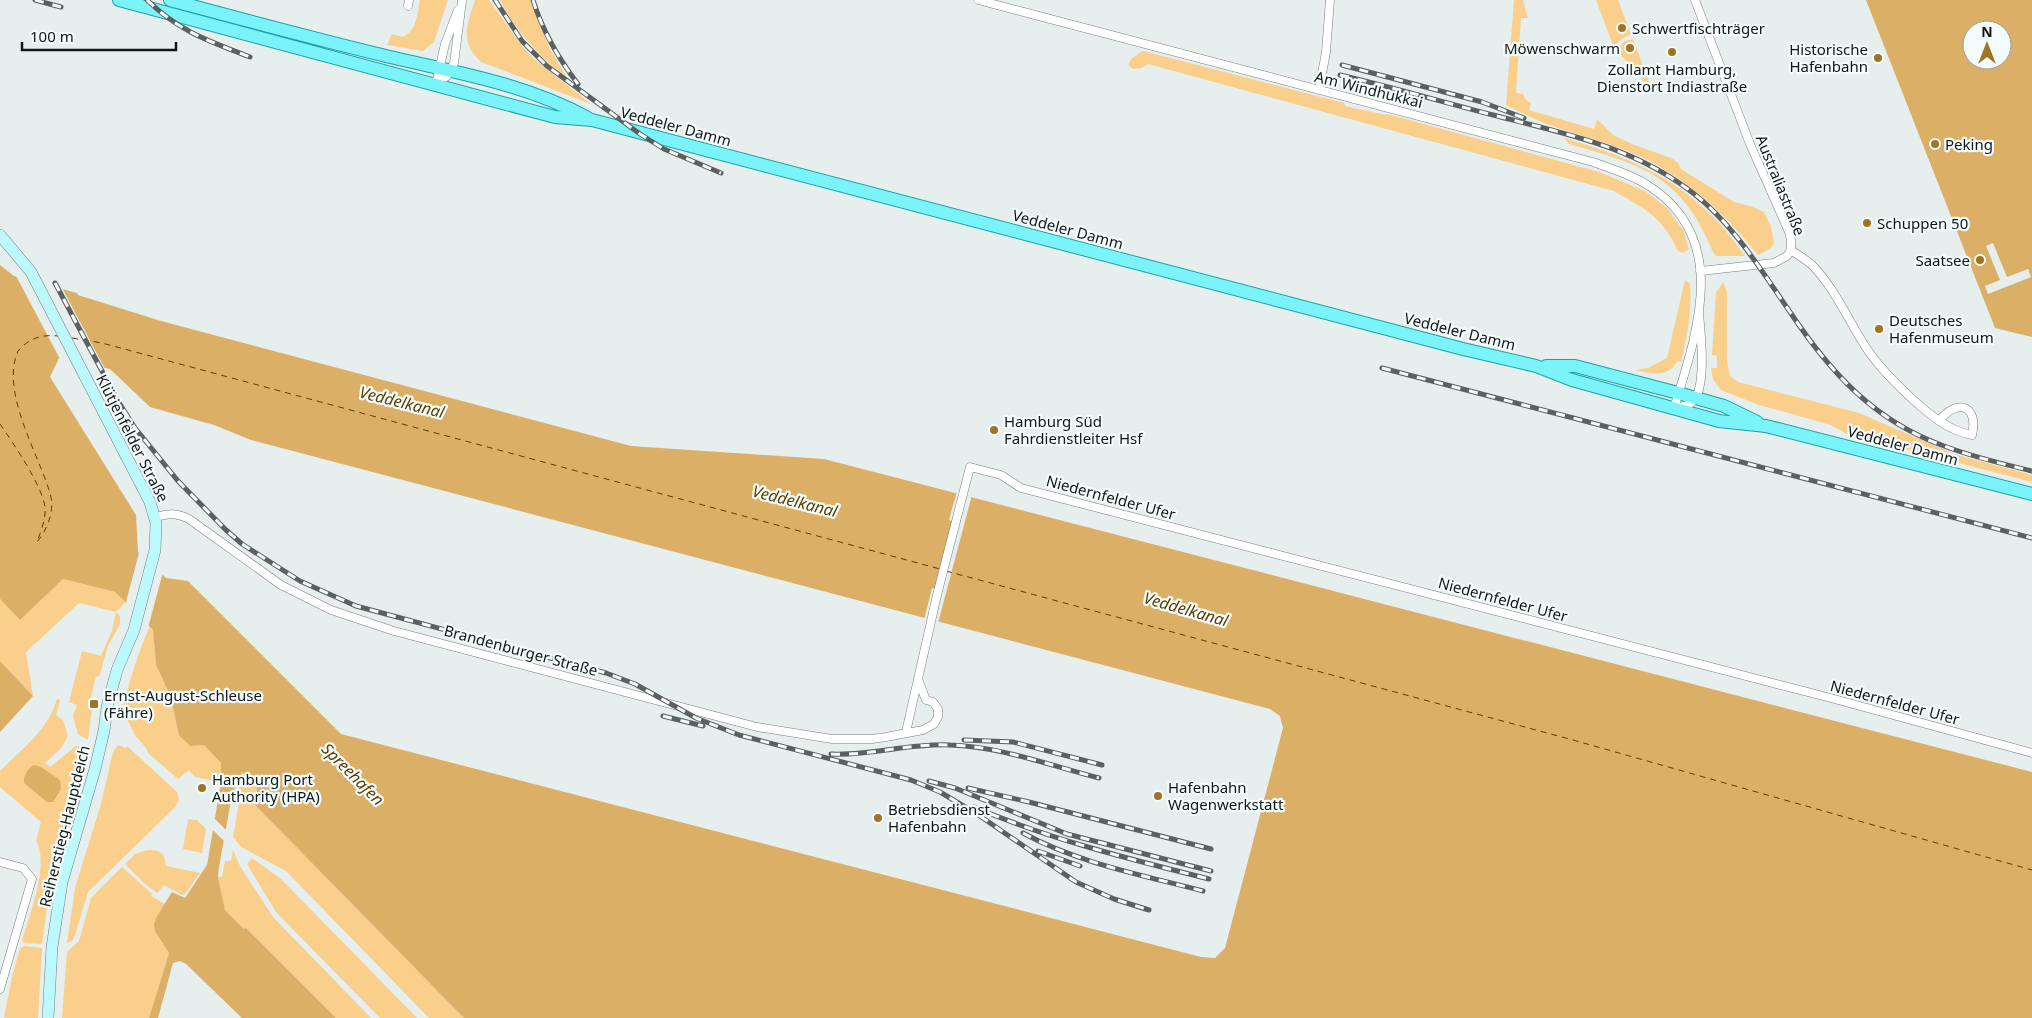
<svg xmlns="http://www.w3.org/2000/svg" width="2032" height="1018" font-family="'Noto Sans',sans-serif">
<style>
.green{fill:#f9cf8b}
.water{fill:#dcaf67;fill-rule:evenodd}
.pier{fill:#e6eeee}
.lines{fill:none;stroke-linecap:round;stroke-linejoin:round}
.ferry{stroke:#5c3e01;stroke-width:1;stroke-dasharray:6 5;stroke-linecap:butt}
.street-casing{stroke:#767e7e;stroke-width:9}
.secondary-casing{stroke:#767e7e;stroke-width:12}
.primary-casing{stroke:#1ca1a7;stroke-width:14}
.street{stroke:#fff;stroke-width:8}
.secondary{stroke:#bcf9fc;stroke-width:11}
.primary{stroke:#7af4f9;stroke-width:12}
.rail-casing{stroke:#5c6060;stroke-width:5}
.rail{stroke:#f3fbfb;stroke-width:3;stroke-dasharray:9;stroke-linecap:butt}
.poi-dot{fill:#9f7424;stroke:#f3fbfb;stroke-width:2}
.labels{text-anchor:middle;dominant-baseline:central;stroke-width:4.5;stroke-linejoin:round;paint-order:stroke}
.poi-label{font-size:15px;fill:#131616;stroke:#f3fbfb;text-anchor:start}
.street-label{font-size:15px;fill:#131616;stroke:#f3fbfb}
.water-label{font-size:16px;font-style:italic;fill:#5c3e01;stroke:#f3fbfb}
</style>
<rect width="100%" height="100%" fill="#e6eeee"/>
<!-- green -->
<path class="green" d="M420 0H448L434 42 423 51 387 45 392 34 403 37C417 30 417 15 420 0Z
M475 0H489L522 46 534 59 591 104 481 62C459 42 467 25 475 0Z
M500 0H531L549 47 568 80C539 55 518 35 500 0Z
M1514 0H1523L1528 18H1521L1516 93 1523 94 1526 100 1531 103 1529 110 1594 129 1597 119 1613 135 1632 144 1671 158 1678 163 1681 169 1734 202 1750 206 1764 212 1771 227 1774 243 1770 249 1758 255C1721 208 1674 167 1617 147 1593 138 1568 132 1544 123 1531 118 1519 111 1506 105Z
M1596 0H1618L1631 34 1620 40 1614 48Z
M1633 39 1650 84 1646 86 1637 71 1616 51 1625 41Z
M1143 51 1344 103 1345 106 1386 115 1387 114 1599 172 1645 191 1667 208 1683 230 1689 249 1683 253 1678 251C1662 216 1646 210 1614 191L1148 64 1142 68 1133 69 1128 65 1132 58Z
M1564 138C1623 155 1673 175 1716 220 1727 231 1736 244 1745 256H1716L1713 252C1682 176 1643 165 1569 144Z
M1685 280 1690 284C1692 311 1687 337 1681 362L1677 361C1669 379 1649 373 1634 370L1648 368 1667 358Z
M1723 282 1727 292V362L1730 376 1738 382 1859 413 1954 454 2032 475V482L1847 434 1831 425 1759 405 1721 390 1713 379 1711 368H1717V356L1712 355 1716 293Z
M63 579 115 592 125 603 116 612 120 616V624L108 646 99 677 96 676 89 705 92 707 88 740 78 734 73 716 77 705 69 702 82 651 101 656 112 631 116 612 79 603 26 652 33 696 0 661V599L20 620Z
M150 627 153 630 156 665 170 695 179 735 204 745 221 763V782L195 777 189 770 178 779 148 753C146 744 136 740 133 731 130 725 125 716 124 709 123 699 144 636 150 627Z
M57 699 60 700 56 715 63 720 68 736 61 748 45 763 50 767 76 746 86 748 70 808 52 870 42 944 24 943 22 940C29 917 50 862 36 841L41 822 0 787V771C22 749 48 730 57 699Z
M118 745 126 748 127 746 177 792 179 800 175 807 88 892 75 935 72 941 67 943 75 888 101 804 113 752Z
M242 772 257 788 255 805 464 1018H429L286 871 241 847 233 837 239 803 237 802 240 784 236 783Z
M188 819 197 820 206 829 202 853 183 849Z
M147 850C162 850 164 853 166 866L200 873 185 894 182 895 164 885 157 893 145 884 125 864 135 854Z
M233 850 240 866 273 917 371 1018H336L246 928 244 929 225 910 218 877H222L225 861H231Z
M252 858 281 879 417 1018H380L276 912 247 864Z
M122 867 152 894 151 896 165 904C147 932 158 928 169 953L149 1018H62L67 952 79 941 91 898Z
M24 946 42 948 38 1018H4L12 977 20 948Z"/>
<!-- water -->
<path class="water" d="M1866 0H2032V337L1995 328ZM1972 30H2002V60H1972Z
M0 265 14 276 77 293 78 295 161 321 631 446 824 459 2032 772V1018H464L255 805 257 788 242 772 232 795 219 867 218 877 225 910 244 929 246 928 336 1018H242L186 964 180 961 173 963 158 1018H149L169 953 155 931 154 925 156 918 172 892 185 898 207 865 221 782V763L204 745 190 746 179 735 170 695 156 665 153 630 115 592 63 579 20 620 0 599ZM59 358 110 369 150 407 214 425 251 440 1270 709 1280 716 1283 728 1225 948 1215 958 1201 957 341 734 188 581 166 578 138 552 136 515 50 377Z
M0 661 33 696 0 732Z
M34 765 41 767 60 780 61 789 53 802H47L24 783C23 776 28 768 34 765Z"/>
<!-- pier -->
<path class="pier" d="M1993 243 2007 277 2028 269 2031 277 1988 294 1985 286 2000 280 1986 246Z
M15 274 61 286 105 369 60 359Z
M957 491 972 495 938 623 924 620 932 588 936 589 954 522 949 520Z
M140 549 163 572 148 628 125 606Z
M213 817 228 832 226 843 211 828Z"/>
<g class="lines">
<!-- ferry -->
<path class="ferry" d="M72 338 102 343 940 569
M0 424C13 443 42 485 45 507 46 519 41 531 37 542 48 529 55 510 50 493 38 453 0 391 18 351 28 339 41 334 58 336
M946 571 1573 740 2032 870"/>
<!-- street casing -->
<g class="street-casing">
<path id="street" d="M978 0 1593 162C1612 169 1633 175 1649 186 1731 239 1697 333 1674 408 1681 407 1690 406 1695 399 1706 382 1701 334 1699 314
M1695 0 1750 144 1789 232 1791 240V250
M408 6 409 0
M436 84 447 76 454 63 462 1
M436 84 445 44 458 10
M1319 90 1326 52 1330 0
M1791 250C1798 255 1807 260 1813 266 1836 290 1849 322 1867 349 1881 370 1901 389 1919 405 1935 419 1951 431 1972 435 1979 405 1957 398 1939 421
M1700 271 1774 263 1787 256 1791 250
M156 517C169 513 177 513 189 519L281 585 331 610 394 631 757 727 832 739H872L886 737 923 730 934 724 938 717V709L933 702 926 700 918 679
M906 732 937 595 970 467 1001 475 1021 488 1827 697 2032 753
M0 862 23 868 32 879 0 989"/>
</g>
<!-- secondary casing -->
<g class="secondary-casing">
<path id="secondary" d="M0 235 31 272 150 502 156 523 155 550 134 630 117 670 107 707 104 731 95 769 62 882 52 947 48 1018"/>
</g>
<!-- primary casing -->
<g class="primary-casing">
<path id="primary" d="M119 0 555 117 592 120 1463 349 1536 366 1572 380 1719 421 1766 426 2032 494
M170 0C241 19 311 38 382 55 452 72 525 83 588 118
M1546 366H1575L1678 393 1724 406 1757 422"/>
</g>
<!-- street -->
<use href="#street" class="street"/>
<!-- secondary -->
<use href="#secondary" class="secondary"/>
<!-- primary -->
<use href="#primary" class="primary"/>
<!-- rail casing -->
<g class="rail-casing">
<path id="rail" d="M35 0 61 7
M147 0C180 32 209 41 250 57
M495 0 522 41 547 66 640 134 664 149 721 173
M533 0C543 32 558 58 578 84
M1342 65 1482 102 1524 118
M1340 75C1392 87 1442 102 1493 115 1566 134 1632 146 1693 193 1734 225 1761 270 1790 312 1830 372 1874 421 1944 446 1973 457 2003 464 2032 471
M55 283 118 401 135 428 178 481 226 530 242 544 300 581 356 606 606 673 635 684 696 718 739 735 911 780 940 792 977 814 1076 882 1114 899 1149 910
M1382 368 2032 538
M663 716 703 726
M964 740 1013 742 1102 765
M831 754C871 756 910 743 950 745 998 746 1052 766 1099 778
M929 781 955 788 1067 834 1211 871
M968 788 1029 802 1211 849
M974 807C1049 839 1129 859 1209 879
M1023 833C1078 863 1142 875 1203 891
M1038 851 1080 866"/>
</g>
<!-- rail -->
<use href="#rail" class="rail"/>
</g>
<!-- markers -->
<g class="poi-dot">
<circle cx="1622" cy="28" r="5"/>
<circle cx="1630" cy="48" r="5"/>
<circle cx="1672" cy="52" r="5"/>
<circle cx="1878" cy="58" r="5"/>
<circle cx="1935" cy="144" r="5"/>
<circle cx="1867" cy="223" r="5"/>
<circle cx="1980" cy="260" r="5"/>
<circle cx="1879" cy="329" r="5"/>
<circle cx="994" cy="430" r="5"/>
<rect x="89" y="699" width="10" height="10" rx="2.5"/>
<circle cx="202" cy="788" r="5"/>
<circle cx="1158" cy="796" r="5"/>
<circle cx="878" cy="818" r="5"/>
</g>
<g class="labels">
<!-- poi labels -->
<g class="poi-label">
<text x="1632" y="28">Schwertfischträger</text>
<text x="1620" y="48" text-anchor="end">Möwenschwarm</text>
<text x="1868" y="49" text-anchor="end">Historische<tspan x="1868" dy="17">Hafenbahn</tspan></text>
<text x="1672" y="69" text-anchor="middle">Zollamt Hamburg,<tspan x="1672" dy="17">Dienstort Indiastraße</tspan></text>
<text x="1945" y="144">Peking</text>
<text x="1877" y="223">Schuppen 50</text>
<text x="1970" y="260" text-anchor="end">Saatsee</text>
<text x="1889" y="320">Deutsches<tspan x="1889" dy="17">Hafenmuseum</tspan></text>
<text x="1004" y="421">Hamburg Süd<tspan x="1004" dy="17">Fahrdienstleiter Hsf</tspan></text>
<text x="104" y="695">Ernst-August-Schleuse<tspan x="104" dy="17">(Fähre)</tspan></text>
<text x="212" y="779">Hamburg Port<tspan x="212" dy="17">Authority (HPA)</tspan></text>
<text x="1168" y="787">Hafenbahn<tspan x="1168" dy="17">Wagenwerkstatt</tspan></text>
<text x="888" y="809">Betriebsdienst<tspan x="888" dy="17">Hafenbahn</tspan></text>
</g>
<!-- street labels -->
<g class="street-label">
<text transform="translate(1369 89) rotate(14)">Am Windhukkai</text>
<text transform="translate(676 126) rotate(15)">Veddeler Damm</text>
<text transform="translate(1781 185) rotate(68)">Australiastraße</text>
<text transform="translate(1068 229) rotate(15)">Veddeler Damm</text>
<text transform="translate(1460 331) rotate(14)">Veddeler Damm</text>
<text transform="translate(133 438) rotate(63)">Klütjenfelder Straße</text>
<text transform="translate(1903 445) rotate(15)">Veddeler Damm</text>
<text transform="translate(1111 497) rotate(15)">Niedernfelder Ufer</text>
<text transform="translate(1503 599) rotate(15)">Niedernfelder Ufer</text>
<text transform="translate(521 650) rotate(15)">Brandenburger Straße</text>
<text transform="translate(1895 702) rotate(15)">Niedernfelder Ufer</text>
<text transform="translate(64 826) rotate(-76)">Reiherstieg-Hauptdeich</text>
</g>
<!-- water labels -->
<g class="water-label">
<text transform="translate(402 402) rotate(14)">Veddelkanal</text>
<text transform="translate(795 501) rotate(14)">Veddelkanal</text>
<text transform="translate(1186 609) rotate(16)">Veddelkanal</text>
<text transform="translate(353 774) rotate(45)">Spreehafen</text>
</g>
</g>
<!-- north arrow -->
<g transform="translate(1987 45)"><circle r="24" fill="#f3fbfb" stroke="#999f9f"/>
<path d="M0-4L9 19L0 12L-9 19Z" fill="#9f7424"/>
<text y="-8" font-size="14" font-weight="bold" text-anchor="middle" fill="#131616">N</text>
</g>
<!-- scale -->
<path d="M22 42v8h154v-8" fill="none" stroke="#131616" stroke-width="2.5"/>
<text x="30" y="42" font-size="15" fill="#131616" stroke="#f3fbfb" stroke-width="4" paint-order="stroke">100 m</text>
</svg>
